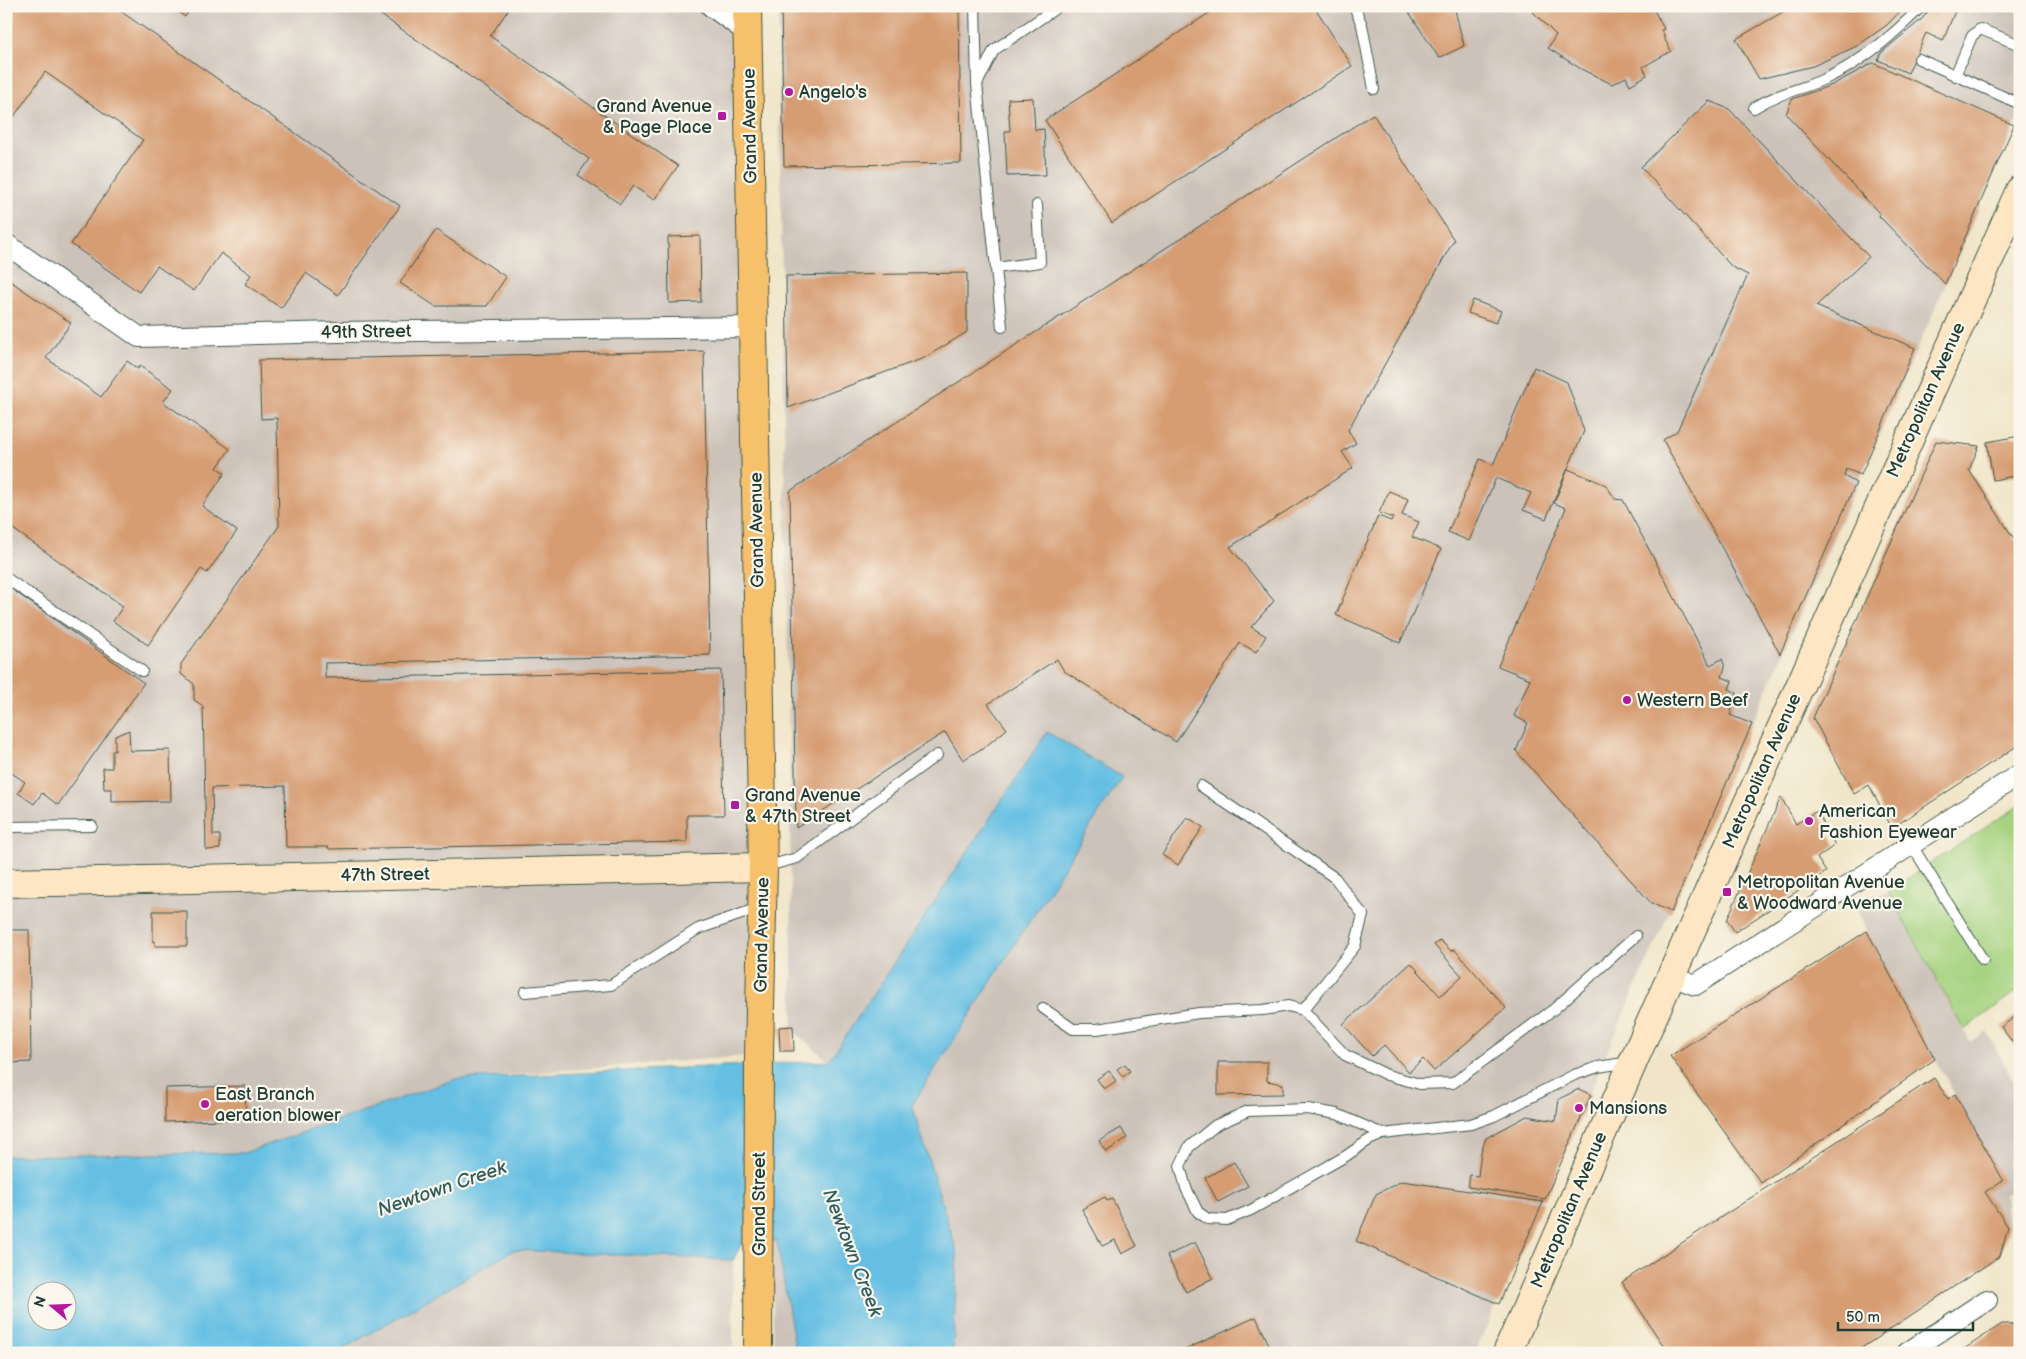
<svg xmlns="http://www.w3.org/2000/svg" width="2026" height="1359" font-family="'Balsamiq Sans',sans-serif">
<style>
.industrial{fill:#ccc2b9}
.green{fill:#a6d380;stroke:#62885a}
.water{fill:#65bfe3;stroke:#427e8c;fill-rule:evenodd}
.building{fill:#d69c72}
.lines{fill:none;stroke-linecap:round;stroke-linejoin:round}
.lane-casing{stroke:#3e564a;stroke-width:12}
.street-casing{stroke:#3e564a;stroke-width:22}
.secondary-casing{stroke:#3e564a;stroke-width:30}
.primary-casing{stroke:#3e564a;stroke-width:30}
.lane{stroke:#fff;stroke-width:10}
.street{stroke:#fff;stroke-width:20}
.secondary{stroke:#fce6c4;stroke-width:28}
.primary{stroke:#f7c06b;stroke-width:28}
.poi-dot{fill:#b5179e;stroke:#fbf7ec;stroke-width:2}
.labels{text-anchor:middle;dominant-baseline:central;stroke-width:4.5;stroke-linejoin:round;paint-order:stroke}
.poi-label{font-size:18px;fill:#1f3d34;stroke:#fbf7ec;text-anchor:start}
.street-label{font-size:18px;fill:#1f3d34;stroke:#fbf7ec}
.water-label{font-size:19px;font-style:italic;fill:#305e60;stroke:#fbf7ec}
</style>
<rect width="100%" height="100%" fill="#fbf7ec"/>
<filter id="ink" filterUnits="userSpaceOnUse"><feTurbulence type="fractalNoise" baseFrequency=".02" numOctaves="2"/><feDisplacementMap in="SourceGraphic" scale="10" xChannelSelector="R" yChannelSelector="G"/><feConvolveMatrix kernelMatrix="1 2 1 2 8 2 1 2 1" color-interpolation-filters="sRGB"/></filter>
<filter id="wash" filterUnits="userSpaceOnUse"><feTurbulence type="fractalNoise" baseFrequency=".0096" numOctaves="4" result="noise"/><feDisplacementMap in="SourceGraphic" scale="20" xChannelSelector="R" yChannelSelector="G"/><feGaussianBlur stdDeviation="1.12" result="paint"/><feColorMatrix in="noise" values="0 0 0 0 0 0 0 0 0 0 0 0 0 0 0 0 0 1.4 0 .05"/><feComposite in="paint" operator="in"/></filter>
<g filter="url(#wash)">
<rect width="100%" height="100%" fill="#f0e5c8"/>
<!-- industrial -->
<path class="industrial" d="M6 6H747L759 1055 456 1079 244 1153 6 1156Z
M778 6H2020V115L1475 1353H953L957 1252 912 1105 1122 777 1047 732 829 1061 793 1031Z
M1888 891 1970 1042 1987 1032 2020 1093V1190L2005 1193 2008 1227 1985 1192 2003 1180 1935 1059 1857 911Z
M773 1241H777L796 1353H773Z
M514 1250 733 1260V1353H336Z"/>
<!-- green -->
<path class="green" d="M2020 805V989L1964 1030 1888 891Z"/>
<!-- water -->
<path class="water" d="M1047 732 1122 777 912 1105 957 1252 953 1353H796L777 1241H743L733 1260 514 1250 336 1353H6V1156L244 1153 456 1079 829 1061ZM38 1292H68V1322H38Z"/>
<g id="blocks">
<!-- building -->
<path class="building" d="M6 6H113L400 206 338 295 306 273 281 308 245 284 251 275 221 253 194 291 157 266 139 292 71 244 143 140 45 72 6 128Z
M170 6H192L185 17Z
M368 6H448L453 10 456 6H511L490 36 678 166 654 200 633 186 620 204 578 175 589 159Z
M781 6H959L961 163 784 166Z
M1220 6H1314L1352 66 1112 223 1045 120Z
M1405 6H1454L1464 46 1439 58Z
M1527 6H1652L1664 29 1661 30 1665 36H1663L1671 51 1643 67 1647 75 1630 85 1626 77 1612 84 1581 69 1548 48 1556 35Z
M1793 6H1905L1887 25 1857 46 1813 66 1759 79 1736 39Z
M1932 6H1957L1943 41 1926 33 1908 73 1878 60 1881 53 1922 19Z
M1873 63 2014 125 1945 284 1879 216 1880 214 1786 114 1792 99 1832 85Z
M1033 98 1035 130 1044 129 1046 175 1007 176 1005 131H1010L1008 99Z
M1709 101 1729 109 1869 257 1816 306 1915 348 1861 475 1846 469 1844 476 1856 483 1780 654 1663 440 1677 431 1748 275 1732 267 1641 167Z
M1373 114 1454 240 1348 430 1356 443 1342 452 1353 468 1230 547 1274 601 1251 627 1266 636 1256 652 1240 643 1176 742 1064 671 1057 659 988 704 1007 729 981 750V749L963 760 945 732 796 828 790 491Z
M436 230 506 277 487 306H435L400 283Z
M700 236 701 302 669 303 668 237Z
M967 273V332L924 358 788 408 786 276Z
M6 278 71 323 46 358 101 397 127 361 138 369 140 366 173 389 163 402 230 449 217 468 225 473 202 506 237 531 207 573 201 569 148 645 113 621 123 606 6 524Z
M1473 300 1501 311 1496 323 1468 313Z
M704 351 710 655 325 663V678L721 670 724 815H687V842L329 849 328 847H286L285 786 212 788 213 835H220V849L206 850 203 706 194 700V684L181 674V664L279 526 277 418 261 419 259 360Z
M1534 367 1567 382 1584 431 1546 519 1523 510 1531 493 1496 478 1469 541 1448 532 1480 459 1493 465Z
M2020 436V475L1993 480 1987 442Z
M1936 441 1979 446 1969 470 2020 548V744L1892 828 1869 785 1854 794 1813 718Z
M1568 469 1606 485 1615 499 1623 500 1710 665 1722 659 1725 667 1722 677 1732 681 1729 689 1737 693 1730 715 1752 724 1671 912 1651 903 1516 751 1528 723 1514 716 1530 679 1498 666 1566 508 1554 503Z
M1389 491 1408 499 1402 515 1419 522 1412 537 1441 549 1400 643 1336 615 1378 516 1391 521 1393 518 1379 513Z
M6 585 144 683 58 805 42 793 34 804 18 793 25 782 6 769Z
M129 730 130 751 170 750 171 801 112 802V789H104L103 768H112V751H115V736Z
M1781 797 1796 824 1817 811 1835 845 1817 858 1826 872 1735 932 1727 920Z
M1187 817 1203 827 1178 865 1162 855Z
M153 911H187V946H155V941H153Z
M6 930H29L31 1062 6 1063Z
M1867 931 1935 1059 1761 1183 1670 1056Z
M1440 940 1451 951 1454 949 1506 1008 1434 1071 1423 1059 1409 1072 1384 1045 1372 1056 1343 1024 1411 963 1440 996 1462 976 1434 945Z
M2020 1013V1052L2001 1027Z
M793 1026 794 1051H780L779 1027Z
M1218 1062H1267V1081L1283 1084V1094L1218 1095Z
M1125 1064 1130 1071 1123 1077 1117 1069Z
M1109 1071 1116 1081 1104 1089 1097 1079Z
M1934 1078 1948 1099 1955 1094 2003 1180 1985 1192 2008 1227 2000 1256 1854 1353H1668L1622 1282Z
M245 1086 246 1119 165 1122V1088Z
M1579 1089 1591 1095 1545 1199 1468 1187 1470 1175 1478 1176 1481 1152 1486 1138 1527 1116 1556 1121 1559 1099Z
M1121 1128 1127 1138 1106 1152 1099 1141Z
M1234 1162 1248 1186 1218 1202 1205 1178Z
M1402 1181 1543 1202 1499 1304 1356 1241 1376 1194Z
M1105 1197 1107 1201 1112 1199 1137 1246 1122 1254 1115 1240 1102 1246 1082 1209Z
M1195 1242 1213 1278 1186 1292 1167 1256Z
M1256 1317 1273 1353H1178Z
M2002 1324H2020V1353H1958Z"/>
</g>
</g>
<g filter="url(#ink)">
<use href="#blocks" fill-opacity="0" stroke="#3e564a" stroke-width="1"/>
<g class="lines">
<!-- lane casing -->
<g class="lane-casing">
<path id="lane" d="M975 6 977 83
M1354 6 1362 25 1374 89
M1919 59 2020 104
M1955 76 1972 36 1980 29 2020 45
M1754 108C1778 92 1806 89 1831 76 1866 59 1895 33 1922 6
M996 268 1040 262 1037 205
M1002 327 977 84 994 50 1059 6
M6 578 142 671
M1201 786 1335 878 1363 915 1355 946 1303 1010
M6 827 92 826
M1911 844 1983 960
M764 867 797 858 937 755
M525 992 611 985 698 929 759 908
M1043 1008 1073 1029H1097L1199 1013 1263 1010 1288 1006 1303 1010 1345 1055 1387 1075 1420 1084 1453 1083 1554 1009 1636 936
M1383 1134 1337 1114 1308 1109 1248 1111 1216 1125 1189 1147 1180 1166 1186 1188 1198 1212 1208 1219 1227 1220 1251 1210 1346 1156 1369 1140 1383 1134 1471 1124 1494 1116 1574 1075 1598 1067 1630 1062"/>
</g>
<!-- street casing -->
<g class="street-casing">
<path id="street" d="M711 6 748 33
M6 244 139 337 338 332 755 327
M1672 976 1695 985 2020 774
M1907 1353 1987 1300"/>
</g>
<!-- secondary casing -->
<g class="secondary-casing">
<path id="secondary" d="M6 883 763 867
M1507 1353 1633 1062 2020 190"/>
</g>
<!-- primary casing -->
<g class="primary-casing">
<path id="primary" d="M747 6 763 867 759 1055 758 1353"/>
</g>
<!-- lane -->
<use href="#lane" class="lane"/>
<!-- street -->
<use href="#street" class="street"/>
<!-- secondary -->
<use href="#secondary" class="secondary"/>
<!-- primary -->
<use href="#primary" class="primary"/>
</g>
</g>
<!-- markers -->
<g class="poi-dot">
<circle cx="789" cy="92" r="5"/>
<rect x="717" y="111" width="10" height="10" rx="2.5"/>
<circle cx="1627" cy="700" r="5"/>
<rect x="730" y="800" width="10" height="10" rx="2.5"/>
<circle cx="1809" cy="821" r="5"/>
<rect x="1722" y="887" width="10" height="10" rx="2.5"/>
<circle cx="205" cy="1104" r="5"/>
<circle cx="1579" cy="1108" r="5"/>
</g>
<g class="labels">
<!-- poi labels -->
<g class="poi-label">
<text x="799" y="92">Angelo's</text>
<text x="712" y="106" text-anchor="end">Grand Avenue<tspan x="712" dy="21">&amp; Page Place</tspan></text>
<text x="1637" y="700">Western Beef</text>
<text x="745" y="795">Grand Avenue<tspan x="745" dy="21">&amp; 47th Street</tspan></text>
<text x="1819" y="811">American<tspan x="1819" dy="21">Fashion Eyewear</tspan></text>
<text x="1737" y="882">Metropolitan Avenue<tspan x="1737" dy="21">&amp; Woodward Avenue</tspan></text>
<text x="215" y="1094">East Branch<tspan x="215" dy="21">aeration blower</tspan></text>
<text x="1589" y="1108">Mansions</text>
</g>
<!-- street labels -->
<g class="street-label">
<text transform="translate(750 126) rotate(-91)">Grand Avenue</text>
<text transform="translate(366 332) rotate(-1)">49th Street</text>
<text transform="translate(1926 400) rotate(-66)">Metropolitan Avenue</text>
<text transform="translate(757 530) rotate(-91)">Grand Avenue</text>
<text transform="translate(1762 771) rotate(-66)">Metropolitan Avenue</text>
<text transform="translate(385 875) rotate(-1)">47th Street</text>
<text transform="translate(762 935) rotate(-89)">Grand Avenue</text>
<text transform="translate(759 1204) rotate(-90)">Grand Street</text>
<text transform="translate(1569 1210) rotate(-67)">Metropolitan Avenue</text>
</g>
<!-- water labels -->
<g class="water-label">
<text transform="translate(442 1189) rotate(-19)">Newtown Creek</text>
<text transform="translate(852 1253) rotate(69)">Newtown Creek</text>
</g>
</g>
<!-- margin -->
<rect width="2026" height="1359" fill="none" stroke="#fbf7ec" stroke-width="25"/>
<!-- north arrow -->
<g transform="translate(52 1306) rotate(289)"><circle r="24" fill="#fbf7ec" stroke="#a3ada2"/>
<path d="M0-4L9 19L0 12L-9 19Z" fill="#b5179e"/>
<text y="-8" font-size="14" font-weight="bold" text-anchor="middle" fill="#1f3d34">N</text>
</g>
<!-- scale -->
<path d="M1838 1322v8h135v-8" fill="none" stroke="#1f3d34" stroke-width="2.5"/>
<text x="1846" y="1322" font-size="15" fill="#1f3d34" stroke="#fbf7ec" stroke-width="4" paint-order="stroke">50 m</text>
</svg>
